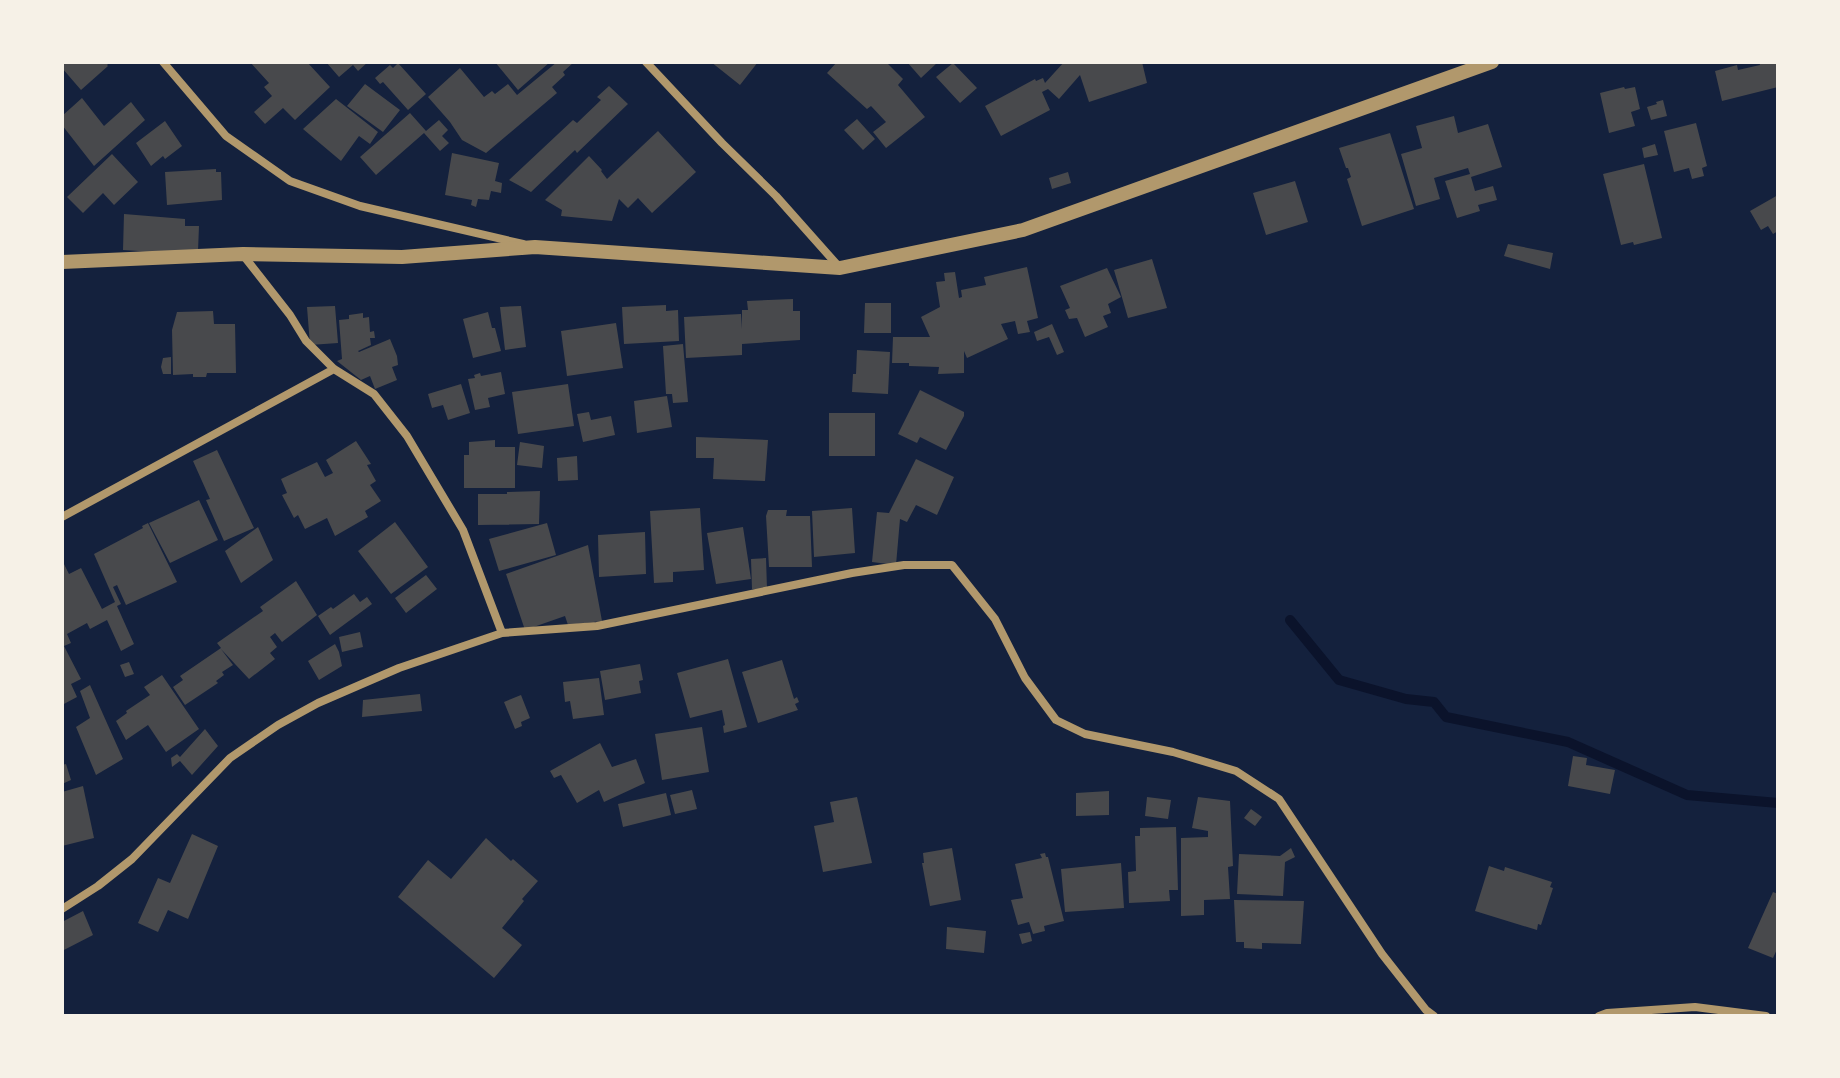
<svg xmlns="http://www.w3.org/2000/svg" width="1840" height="1078" font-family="'Public Sans',sans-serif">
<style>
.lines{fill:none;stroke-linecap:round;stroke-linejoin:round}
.stream{stroke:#0b132b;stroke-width:10}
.building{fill:#48494c}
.minor{stroke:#b1986c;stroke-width:8}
.tertiary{stroke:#b1986c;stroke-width:14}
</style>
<rect width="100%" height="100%" fill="#14213d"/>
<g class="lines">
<!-- stream -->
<path class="stream" d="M1290 620 1339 680 1406 699 1434 702 1446 717 1568 742 1687 795 1778 803"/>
</g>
<!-- building -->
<path class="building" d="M62 62H110L107 65 108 66 81 90 62 68Z
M250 62H307L330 87 295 120 283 108 265 124 254 112 272 96 264 87 269 83Z
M326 62H368L358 71 353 65 339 77Z
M495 62H550L518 90Z
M557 62H574L563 72 565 75 552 87 557 93 486 153 462 140 450 122 428 97 460 68 484 97 492 91 495 94 508 84 517 95Z
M711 62H758L740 85Z
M837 62H886L903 79 898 85 925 117 886 148 873 132 886 122 871 106 867 109 827 73Z
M907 62H938L921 78Z
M1064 62H1142L1147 83 1089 102 1080 75 1059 99 1048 89 1042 92 1050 110 1001 136 985 106 1035 79 1036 81 1043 78 1045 83Z
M1759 62H1778V87L1722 101 1715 71 1737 65 1738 70 1760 65Z
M398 63 426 94 408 110 383 82 380 84 375 78 390 65 393 68Z
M953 63 977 88 960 103 936 77Z
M365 84 400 110 383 132 347 106Z
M609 86 628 104 577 153 575 150 531 192 509 180 573 120 577 123 601 100 597 97Z
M1624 87 1625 89 1635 87 1640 109 1631 112 1635 126 1609 133 1600 93Z
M82 98 104 126 131 102 145 120 94 166 62 125V116Z
M336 99 378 132 370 144 359 136 341 161 303 129Z
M1663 100 1667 116 1651 120 1647 107 1657 104 1656 102Z
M410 113 426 131 439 120 448 130 442 136 449 143 440 151 424 133 376 175 360 157Z
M1454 116 1458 133 1488 124 1502 167 1471 177 1475 191 1493 186 1497 200 1478 205 1480 211 1457 218 1445 181 1470 174 1468 168 1434 178 1440 199 1416 206 1401 154 1422 148 1416 126Z
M857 119 875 139 863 150 844 130Z
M165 121 182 146 165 159 163 156 151 166 136 143Z
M1696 123 1707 166 1702 168 1704 176 1692 179 1689 168 1674 172 1664 131Z
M658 131 696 172 652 213 638 198 628 208 619 199 612 221 561 216 562 210 545 200 589 156 602 170 601 171 607 179Z
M1390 133 1414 209 1362 226 1347 179 1351 177 1348 168H1346L1339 148Z
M1655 144 1658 155 1644 158 1642 148Z
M452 153 499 163 495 181 502 183 501 193 491 191 489 200 478 199 476 207 471 205 472 200 445 195Z
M112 154 138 182 114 205 103 193 83 213 67 197Z
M1644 164 1662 238 1634 245 1633 242 1621 245 1603 174Z
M216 169V172H221L222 200 167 205 165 172Z
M1068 172 1071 183 1052 189 1049 178Z
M1295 181 1308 222 1266 235 1253 193Z
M1778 195V231L1773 234 1768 226 1761 230 1750 211Z
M124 214 185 219V226H199L198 251 185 254 123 250Z
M1508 244 1553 253 1550 269 1504 256Z
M1152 259 1167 308 1128 318 1114 270Z
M1027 267 1038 318 1027 321 1030 332 1018 334 1015 321 1001 324 1008 339 967 358 964 351V373L938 374 939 367 909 366V363H892L893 337H930L921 317 940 307 936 282 945 281 944 273 955 272 959 298 962 297 961 290 986 285 984 277Z
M1107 268 1121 297 1108 304 1111 313 1103 316 1108 327 1085 337 1077 318 1069 319 1065 310 1070 308 1060 286Z
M793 299V311H800V340L742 344V355L686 358 684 317 741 314 742 329V310H748L747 301Z
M865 303H891V333H864Z
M666 305V311L678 310 679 341 624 344 622 307Z
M335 306 338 343 310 345 307 307Z
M521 306 526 347 505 350 500 307Z
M213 311 214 324H235L236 373H207L206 377H193V374L173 375 172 330 177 312Z
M488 312 492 328H495L501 351 473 358 463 319Z
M363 313V318L369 317 370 332 374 331 375 338H370L371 345 358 351 359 352 390 339 397 356 398 365 392 367 397 380 375 389 370 376 361 380 337 361 342 359 339 320 349 319V315Z
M616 323 623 368 567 376 561 331Z
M1052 324 1064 352 1057 355 1049 337 1037 341 1034 332Z
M683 344 688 402 673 403 672 394H666L663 346Z
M857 350 890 352 888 394 852 392 853 374H856Z
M171 357V374H163L161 367 163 358Z
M501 372 505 394 488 398 490 407 475 410 468 379 475 378 474 375 480 373 481 376Z
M461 384 470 413 448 420 443 405 432 408 428 394Z
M568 384 574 426 518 434 512 392Z
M920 390 964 412V416L946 450 920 437 917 443 898 434Z
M667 396 672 427 637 433 634 401Z
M589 412 591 420 611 416 615 435 583 442 577 414Z
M829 413H875V456H829Z
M696 437 768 440 765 481 713 479 714 458H696Z
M495 440V447H515V488H464V455H469V442Z
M356 441 371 464 367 465 376 481 370 485 381 501 365 511 368 517 335 536 327 518 305 529 298 515 294 518 282 495 287 493 281 479 317 462 325 477 333 473 326 460Z
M520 442 544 446 542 468 517 465Z
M217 450 254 528 224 541 206 500 210 499 193 461Z
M577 456 578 480 558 481 557 458Z
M916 459 954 477 937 515 916 505 907 522 900 519 896 565 872 562 877 512 889 513Z
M540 491 539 524 478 525V494H507V492Z
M199 500 218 540 170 563 149 523Z
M700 508 704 570 673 572V582L654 583 650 511Z
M852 508 855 553 814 557 812 511Z
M768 510H787L786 516H810L812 567H769L766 516Z
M395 522 428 567 391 594 358 551Z
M148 523 177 582 126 605 117 585 113 587 121 604 117 606 134 644 121 651 107 620 90 629 87 623 67 634 71 643 64 646 81 679 71 684 77 697 62 705V560L69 574 81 568 102 609 115 602 94 554 143 528 142 526Z
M547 523 556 555 499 571 489 539Z
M258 527 273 560 241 583 225 551Z
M743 527 751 579 716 584 707 533Z
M645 532 646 574 599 577 598 535Z
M588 545 602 621 568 625 565 616 525 630 506 574Z
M766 558 767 589H752L751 559Z
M426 575 437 589 406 613 395 598Z
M296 581 317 615 282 642 275 633 270 637 277 647 270 653 275 659 249 679 221 649 233 665 222 672 224 675 216 681 218 683 185 705 173 687 183 680 180 676 221 648 217 643 263 611 260 607Z
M354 594 360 602 367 597 372 604 330 635 318 616 331 607 333 609Z
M360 632 363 647 342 652 339 637Z
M335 644 339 652 342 666 319 680 308 661Z
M728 659 747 727 724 733 723 726 725 725 722 710 690 718 677 673Z
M782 660 794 699 797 697 799 702 795 704 798 710 758 723 742 672Z
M129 662 134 674 125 677 120 665Z
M640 664 643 680 639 681 641 693 605 700 600 671Z
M162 675 199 729 166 752 148 725 126 740 116 721 127 713 126 711 150 695 144 687Z
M599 678 604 715 573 719 570 701 565 702 563 682Z
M90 685 123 759 96 775 76 727 90 718 80 691Z
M420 694 422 711 362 717 363 700Z
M521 695 530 718 521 722 522 726 515 729 504 702Z
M702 727 709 772 662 780 655 734Z
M205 729 218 746 192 775 180 761 172 767 171 758 177 754 180 757Z
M600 743 612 767 636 759 645 783 604 802 599 790 577 803 561 775 554 778 550 771Z
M1573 756 1587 758 1586 765 1615 770 1610 794 1568 786Z
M66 764 71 780 62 784V765Z
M83 786 94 838 62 846V792Z
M692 790 697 809 675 814 670 795Z
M1109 791V815L1076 816V793Z
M666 793 671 815 623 827 618 804Z
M857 797 872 863 823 872 814 826 834 822 830 802Z
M1147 797 1171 800 1168 819 1145 816Z
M1198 797 1230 801 1233 866 1228 867 1230 899 1204 900V915L1181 916V838L1208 837V831L1192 828Z
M1251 809 1262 817 1255 826 1244 818Z
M1176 827 1178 890H1169L1170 901 1129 903 1128 872 1136 871 1135 836H1140V828Z
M192 834 218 846 188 919 168 910 158 932 138 923 158 878 170 883Z
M486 838 511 861 513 859 538 881 522 899 524 901 502 928 522 945 494 978 398 897 428 860 451 879Z
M952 848 961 900 930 906 922 863H924L923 853Z
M1291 848 1295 857 1285 862 1283 896 1237 894 1239 854 1280 856Z
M1045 853 1046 857H1048L1064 921 1044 926 1045 931 1033 934 1029 922 1018 925 1011 900 1023 898 1015 864 1042 858 1040 854Z
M1121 863 1124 908 1065 912 1061 869Z
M1489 866 1504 871 1505 867 1552 882 1550 887 1553 888 1541 925 1538 924 1537 930 1475 911Z
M1773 892 1778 894V947L1773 958 1748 948Z
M1234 900 1304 901 1301 944 1262 943V949L1244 948V942H1236Z
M83 911 93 935 62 951V922Z
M947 927 986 931 984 953 946 949Z
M1030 932 1032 941 1022 944 1019 934Z"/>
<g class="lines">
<!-- minor -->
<path class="minor" d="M163 62 226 136 290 181 360 206 523 244
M646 62 722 143 776 196 840 268
M243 255 290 315 306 341 334 369 374 394 407 436 463 530 502 633
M62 517 334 369
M62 909 98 886 132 859 230 758 278 725 318 703 399 668 502 633 597 626 852 573 904 565H952L995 619 1025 678 1056 720 1085 734 1173 752 1236 771 1279 799 1382 954 1426 1010 1434 1016
M1599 1016 1607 1013 1695 1007 1766 1016"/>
<!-- tertiary -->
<path class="tertiary" d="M62 262 243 254 402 257 535 247 840 268 1023 230 1492 62"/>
</g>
<!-- border -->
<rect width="1840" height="1078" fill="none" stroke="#f6f1e7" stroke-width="128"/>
</svg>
